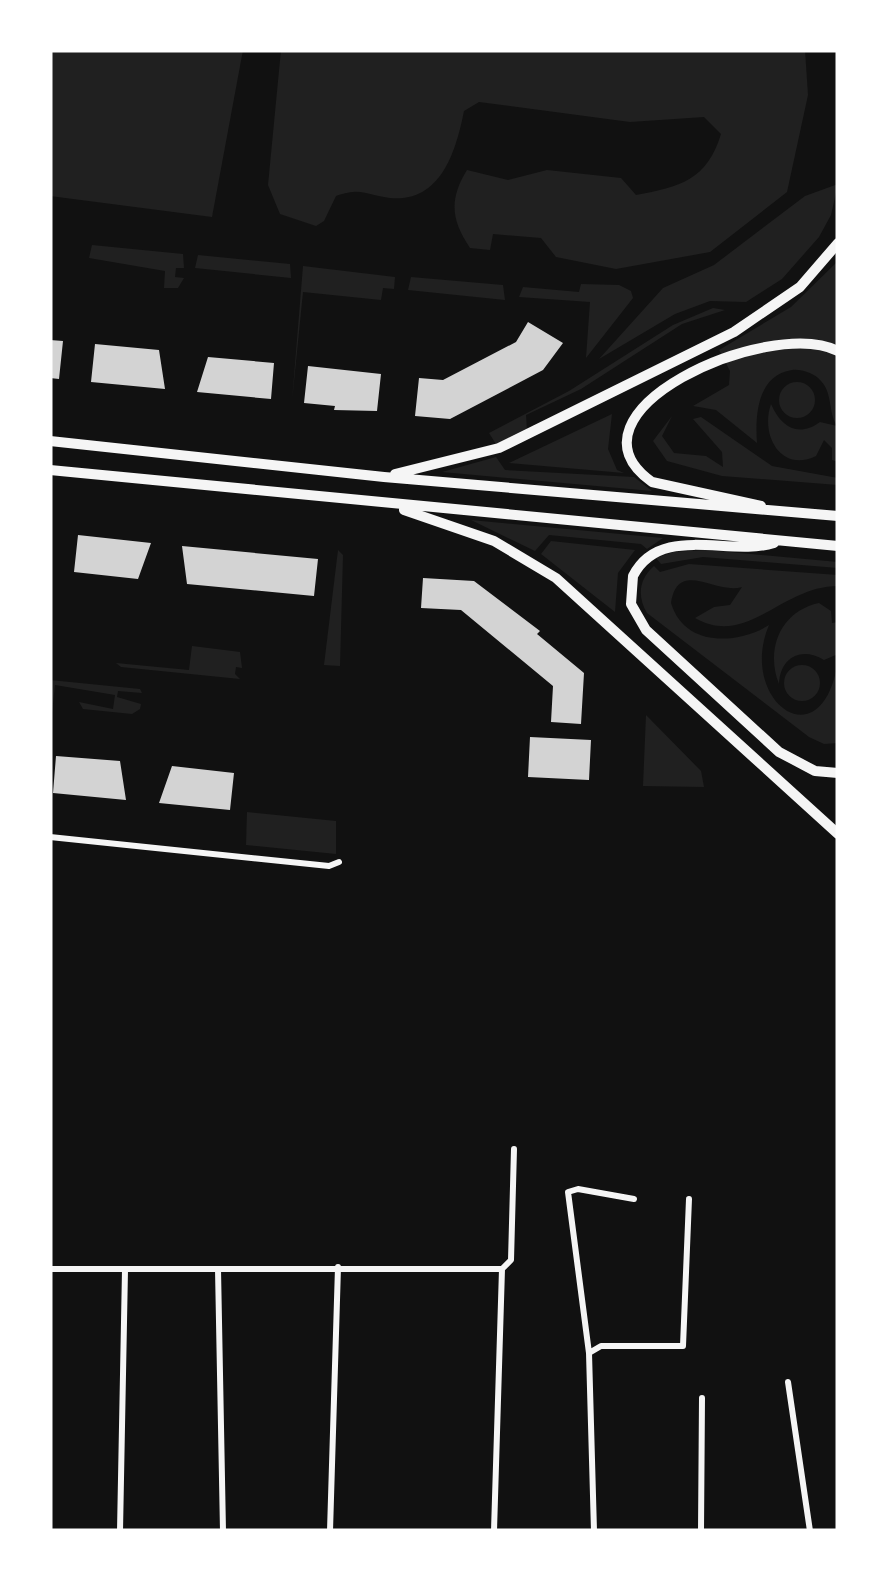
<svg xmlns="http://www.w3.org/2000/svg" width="888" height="1581" font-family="Merriweather,serif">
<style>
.green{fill:#202020}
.building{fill:#d3d3d3}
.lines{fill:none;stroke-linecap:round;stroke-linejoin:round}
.minor{stroke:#f5f5f5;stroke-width:6}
.trunk{stroke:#f5f5f5;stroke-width:10}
</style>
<rect width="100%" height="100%" fill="#111"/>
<!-- green -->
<path class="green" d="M50 50H243L212 217 50 196Z
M281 50H805L808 95 787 192 710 252 616 269 556 257 541 238 493 234 490 250 470 248C451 220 449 199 467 170L508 180 547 170 621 178 636 195C680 187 707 180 721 134L704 117 630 122 479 102 464 111C456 151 441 203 390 198 364 195 363 187 336 196L324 221 316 226 280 214 268 185Z
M838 184 831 215 819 237 782 279 746 302 710 301 675 314 599 359 663 288 714 265 805 196Z
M92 245 183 254 184 268H176L175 277 184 278 178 288H164L165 271 89 258Z
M198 255 290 264 291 278 195 268Z
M838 261V462L832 460V448L824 440 816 456C781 473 760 435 771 404 781 427 798 438 820 422L837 426C828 412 833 394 821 381 814 373 802 369 792 370 757 375 755 416 757 443L716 410 693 406 729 385 730 371 719 350 791 307Z
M303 266 395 277 394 289 383 288 381 300 303 292 292 401Z
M411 277 503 285 505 300 408 290Z
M581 284 619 285 631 291 633 298 586 358 590 302 519 297 523 287 579 292Z
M713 308 725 310 682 324 581 389 526 415 527 431 496 444 489 433 569 391 673 325Z
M779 400a18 18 0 1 1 36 0a18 18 0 1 1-36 0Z
M612 414 608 449 617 470 624 473 509 463Z
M672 416 662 436 674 453 706 456 723 467 722 452 693 419 701 417 772 466 838 478V485L722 476 667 461 653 441Z
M496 457 505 470 634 477 652 491 442 472Z
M471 520 663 538 647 549 641 544 549 535 535 551Z
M551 541 635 550 618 573 615 612 541 554Z
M338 550 343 555 340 666 324 665Z
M706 550 838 562V568L703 557 661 564 656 558 673 552Z
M689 564 838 575V586C781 586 748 648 695 618L714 607 730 605 742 587C716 595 678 558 671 603 684 647 737 645 769 625 737 700 822 764 838 661V743L824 744 809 737 647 613C637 596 639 579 654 566L660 572Z
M819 603 831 611 832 623 838 622V654L824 660C801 646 780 658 779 684 765 649 781 611 819 603Z
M192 646 240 652 242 668 236 667 235 674 240 679 121 667 116 663 189 670Z
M784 683a18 18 0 1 1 36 0a18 18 0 1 1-36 0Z
M50 680 140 689 142 693 118 691 117 697 141 704 140 709 132 714 83 709 79 702 113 709 115 695 55 685 50 731Z
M646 715 701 771 704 787 643 786Z
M247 812 336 821V854L246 845Z"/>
<!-- building -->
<path class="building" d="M528 322 563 343 543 370 450 419 415 416 419 378 443 380 516 342Z
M50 340 63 341 59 379 50 378Z
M95 344 159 350 165 389 91 382Z
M208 357 274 363 271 399 197 392Z
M308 366 381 374 377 411 334 410 335 406 304 403Z
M78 535 151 543 138 579 74 572Z
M182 546 318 559 314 596 187 584Z
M423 578 474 581 540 631 537 634 584 673 581 724 551 722 553 686 461 610 421 608Z
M530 737 591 740 589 780 528 777Z
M56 756 120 761 126 800 53 793Z
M172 766 234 773 230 810 159 803Z"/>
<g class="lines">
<!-- minor -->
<path class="minor" d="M50 837 329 866 339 862
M50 1269H502
M218 1269 223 1531
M589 1353 568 1192 578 1189 634 1199
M788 1382 810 1531
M120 1531 125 1270
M330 1531 338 1267
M494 1531 502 1269 511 1260 514 1149
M594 1531 589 1353 601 1346H683L689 1199
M701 1531 702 1398"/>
<!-- trunk -->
<path class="trunk" d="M50 441 384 477 838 516
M50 470 838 546
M395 474 499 448 734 332 800 287 838 243
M761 506 652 482C554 413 768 316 838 351
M404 510 494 541 556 578 838 834
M774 543C729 557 660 523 633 576L631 604 646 630 779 752 815 771 838 773"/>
</g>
<!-- border -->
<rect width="888" height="1581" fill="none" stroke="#ffffff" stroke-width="105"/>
</svg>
